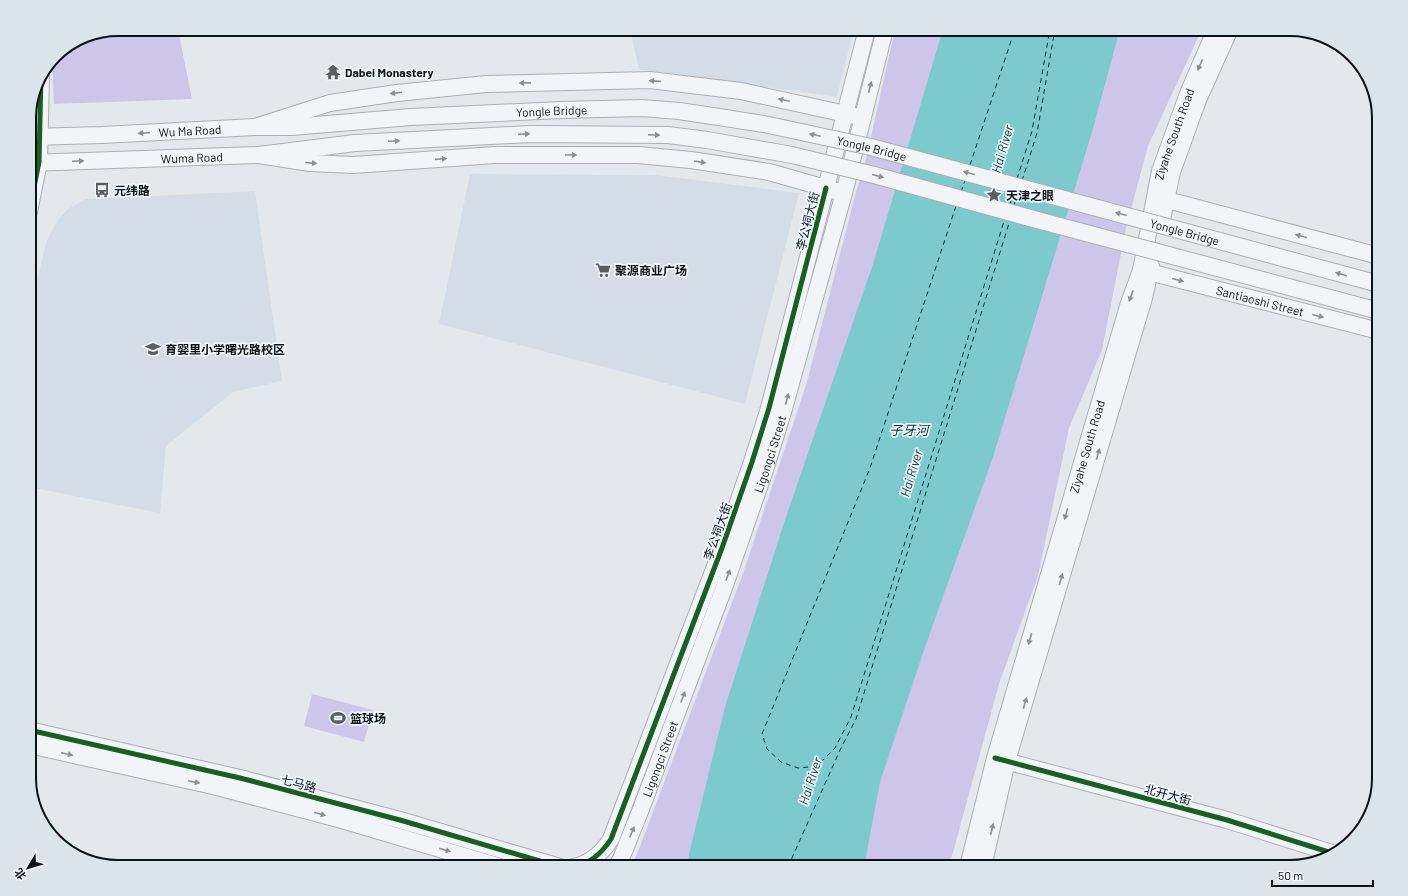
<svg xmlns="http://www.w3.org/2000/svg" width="1408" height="896" font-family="Barlow,'Noto Sans SC',sans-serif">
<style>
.built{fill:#d4dde7}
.green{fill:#cec6ea}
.water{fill:#7cc9ce}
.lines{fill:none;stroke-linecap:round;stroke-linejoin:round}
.ferry{stroke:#003537;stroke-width:1;stroke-dasharray:5 4;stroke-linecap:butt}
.secondary-casing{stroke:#abafb3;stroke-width:18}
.secondary{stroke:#f3f4f7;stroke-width:16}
.secondary-bridge-casing{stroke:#abafb3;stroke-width:18;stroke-linecap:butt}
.secondary-bridge{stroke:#f3f4f7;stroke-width:16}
.cycleway-casing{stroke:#edf6fe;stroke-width:8}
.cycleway{stroke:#1b5e20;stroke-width:5}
.oneway{fill:#8c8e91}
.labels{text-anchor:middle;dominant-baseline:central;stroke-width:3.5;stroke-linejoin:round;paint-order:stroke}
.poi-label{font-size:12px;font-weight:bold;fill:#0f1215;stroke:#edf6fe;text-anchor:start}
.street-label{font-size:12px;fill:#0f1215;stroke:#edf6fe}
.water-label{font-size:13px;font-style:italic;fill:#003537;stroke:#edf6fe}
.rim{fill:none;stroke:#0f1215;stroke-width:2}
</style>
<rect width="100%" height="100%" fill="#e4e8ed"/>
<!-- built -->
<path class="built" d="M630 29H854L837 97 639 69Z
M470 174 656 175 799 193 745 404 439 324Z
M255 191 282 381 233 392 166 446 160 513 29 487V317L46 242 56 222 68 209 86 199Z"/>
<!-- green -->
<path class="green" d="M118 29H178L192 99 54 104 52 59 55 55 84 36Z
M895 29H1202L1148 146 1126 228 1102 350 1069 428 1038 576 999 684 949 867H631L639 849 742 576 807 382 856 192 866 159Z
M312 694 373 710 364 742 304 726Z"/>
<!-- water -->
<path class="water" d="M943 29H1120L1092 132 993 457 925 647 880 782 864 867H687L689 854 725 707 785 520 873 264Z"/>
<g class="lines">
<!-- ferry -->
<path class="ferry" d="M970 165 1015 29
M1017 179 1032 131 1050 29
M1022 181 1037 133 1055 29
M961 192 965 180
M1010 204 1013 194
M1014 205 1017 195
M956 206 870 468 762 734 767 749 781 762 798 768 809 767 823 760 835 748 851 717 1005 218
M788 867 840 750 856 719 1010 220"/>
<!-- secondary casing -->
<g class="secondary-casing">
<g id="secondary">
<path d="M29 126 30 109"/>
<path d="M255 127 330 103 397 93 486 84 650 80 741 91 855 116"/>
<path id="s1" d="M29 137 102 135 255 127H292L351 122"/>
<path d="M259 155 310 163 353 165 495 155H638L691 160 769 172 836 191"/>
<path id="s2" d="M29 163 259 155 355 143"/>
<path d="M1156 197 1379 256"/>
<path d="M29 212 39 162 41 75"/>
<path d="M1161 224 1172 172 1198 100 1230 29"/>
<path id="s3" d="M1141 270 1379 331"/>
<path d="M29 730 240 778 400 820 560 867"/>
<path d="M29 745 213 786 342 820 501 867"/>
<path d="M998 759 1227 820 1335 854"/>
<path d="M573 867C590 864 602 853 611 839L722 548 752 462 769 408 867 29"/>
<path id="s4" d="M616 867 621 859 641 809 725 585 765 470 783 412 844 193 885 29"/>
<path id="s5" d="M968 867 995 758 1129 303 1141 270 1160 171 1189 91 1216 29"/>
<path d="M983 867 1007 761 1144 298 1151 266"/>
</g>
</g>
<!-- secondary -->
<use href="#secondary" class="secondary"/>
<!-- secondary-bridge casing -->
<g class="secondary-bridge-casing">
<g id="secondary-bridge">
<path id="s6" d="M351 122 411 117 561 110 642 108 679 111 719 117 764 124 871 147 1379 284"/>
<path d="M355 143 531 134 668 135 707 140 792 155 874 175 1041 221 1379 311"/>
</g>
</g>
<!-- secondary-bridge -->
<use href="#secondary-bridge" class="secondary-bridge"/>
<!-- cycleway casing -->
<g class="cycleway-casing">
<path id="cycleway" d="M29 212 39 162 41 75
M29 730 240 778 400 820 560 867
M995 758 1227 820 1335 854
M573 867C590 864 602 853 611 839L722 548 752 462 769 408 826 188"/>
</g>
<!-- cycleway -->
<use href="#cycleway" class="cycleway"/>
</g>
<!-- one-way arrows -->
<defs><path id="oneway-solid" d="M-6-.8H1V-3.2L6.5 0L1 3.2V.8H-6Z"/></defs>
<g class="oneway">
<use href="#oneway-solid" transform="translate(1200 65) rotate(114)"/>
<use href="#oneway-solid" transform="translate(655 81) rotate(-175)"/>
<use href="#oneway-solid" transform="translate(525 83) rotate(179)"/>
<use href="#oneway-solid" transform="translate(870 87) rotate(-76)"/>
<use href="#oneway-solid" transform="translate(396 93) rotate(173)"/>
<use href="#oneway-solid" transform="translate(784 100) rotate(-168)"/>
<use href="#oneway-solid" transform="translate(144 133) rotate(177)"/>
<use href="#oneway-solid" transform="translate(524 134) rotate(-3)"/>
<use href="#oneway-solid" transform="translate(654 135) rotate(2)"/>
<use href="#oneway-solid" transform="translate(815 135) rotate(-168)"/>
<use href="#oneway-solid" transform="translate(394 141) rotate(-3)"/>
<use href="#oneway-solid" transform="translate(571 155)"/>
<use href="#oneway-solid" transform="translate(441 159) rotate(-4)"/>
<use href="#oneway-solid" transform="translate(78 161) rotate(-2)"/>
<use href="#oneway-solid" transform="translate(700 162) rotate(9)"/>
<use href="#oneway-solid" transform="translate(311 163) rotate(5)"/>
<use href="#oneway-solid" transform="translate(969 173) rotate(-165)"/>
<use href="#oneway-solid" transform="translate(878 176) rotate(15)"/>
<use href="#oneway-solid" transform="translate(1121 214) rotate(-165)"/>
<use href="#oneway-solid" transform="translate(1301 236) rotate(-165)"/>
<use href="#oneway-solid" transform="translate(1341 274) rotate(-164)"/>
<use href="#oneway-solid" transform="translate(1178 280) rotate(15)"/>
<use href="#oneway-solid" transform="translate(1131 296) rotate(110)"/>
<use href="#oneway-solid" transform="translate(1318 316) rotate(14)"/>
<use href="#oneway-solid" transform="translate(787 399) rotate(-75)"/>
<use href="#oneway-solid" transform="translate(1098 454) rotate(-74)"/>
<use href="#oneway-solid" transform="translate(1066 514) rotate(106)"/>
<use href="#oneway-solid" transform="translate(728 575) rotate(-70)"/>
<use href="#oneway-solid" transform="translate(1061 579) rotate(-74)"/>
<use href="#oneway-solid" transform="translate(1030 639) rotate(106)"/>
<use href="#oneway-solid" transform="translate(683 697) rotate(-70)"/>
<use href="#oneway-solid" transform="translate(1025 703) rotate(-74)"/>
<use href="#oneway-solid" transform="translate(67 754) rotate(13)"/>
<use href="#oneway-solid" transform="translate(194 782) rotate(12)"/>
<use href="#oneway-solid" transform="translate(320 814) rotate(15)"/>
<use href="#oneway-solid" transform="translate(992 829) rotate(-77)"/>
<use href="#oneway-solid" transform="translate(632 832) rotate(-68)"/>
<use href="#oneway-solid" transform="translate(445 850) rotate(16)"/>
</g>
<!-- icons -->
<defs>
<g id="temple-bare" transform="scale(1.2)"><path d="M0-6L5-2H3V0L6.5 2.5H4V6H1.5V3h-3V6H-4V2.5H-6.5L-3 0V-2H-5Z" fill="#5a5d61" stroke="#edf6fe" stroke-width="2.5" paint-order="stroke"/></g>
<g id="bus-bare" transform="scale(1.2)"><path d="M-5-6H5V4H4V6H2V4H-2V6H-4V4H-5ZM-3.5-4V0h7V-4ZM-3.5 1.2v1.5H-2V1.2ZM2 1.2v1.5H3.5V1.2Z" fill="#5a5d61" stroke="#edf6fe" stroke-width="2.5" paint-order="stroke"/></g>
<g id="sight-bare" transform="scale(1.2)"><path d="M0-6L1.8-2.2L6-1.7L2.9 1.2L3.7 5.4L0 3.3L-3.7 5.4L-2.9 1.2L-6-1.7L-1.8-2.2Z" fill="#5a5d61" stroke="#edf6fe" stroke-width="2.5" paint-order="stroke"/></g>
<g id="supermarket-bare" transform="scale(1.2)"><path d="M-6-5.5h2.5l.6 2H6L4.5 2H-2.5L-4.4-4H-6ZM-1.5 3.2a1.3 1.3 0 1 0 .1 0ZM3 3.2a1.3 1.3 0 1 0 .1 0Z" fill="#5a5d61" stroke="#edf6fe" stroke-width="2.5" paint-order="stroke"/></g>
<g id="school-bare" transform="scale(1.2)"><path d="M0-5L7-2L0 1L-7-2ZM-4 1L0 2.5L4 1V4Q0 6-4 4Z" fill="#5a5d61" stroke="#edf6fe" stroke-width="2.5" paint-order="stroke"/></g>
<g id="stadium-bare" transform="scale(1.2)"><path d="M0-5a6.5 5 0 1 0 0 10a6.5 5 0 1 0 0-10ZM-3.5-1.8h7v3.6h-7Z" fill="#5a5d61" stroke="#edf6fe" stroke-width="2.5" paint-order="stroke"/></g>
</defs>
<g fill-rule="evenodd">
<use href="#temple-bare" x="333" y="72"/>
<use href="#bus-bare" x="102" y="190"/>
<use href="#sight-bare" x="994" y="195"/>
<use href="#supermarket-bare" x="603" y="270"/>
<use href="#school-bare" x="153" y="349"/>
<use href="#stadium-bare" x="338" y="718"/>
</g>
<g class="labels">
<!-- poi labels -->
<g class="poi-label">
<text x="345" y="72">Dabei Monastery</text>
<text x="114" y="190">元纬路</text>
<text x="1006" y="195">天津之眼</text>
<text x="615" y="270">聚源商业广场</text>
<text x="165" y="349">育婴里小学曙光路校区</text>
<text x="350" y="718">篮球场</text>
</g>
<!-- street labels -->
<g class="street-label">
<text stroke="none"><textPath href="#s6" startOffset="201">Yongle Bridge</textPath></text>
<text stroke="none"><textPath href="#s1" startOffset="161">Wu Ma Road</textPath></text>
<text stroke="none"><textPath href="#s5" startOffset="762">Ziyahe South Road</textPath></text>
<text stroke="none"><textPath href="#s6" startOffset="525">Yongle Bridge</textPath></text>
<text stroke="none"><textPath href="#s2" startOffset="163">Wuma Road</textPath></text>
<text transform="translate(807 221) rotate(-76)">李公祠大街</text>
<text stroke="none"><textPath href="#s6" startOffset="849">Yongle Bridge</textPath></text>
<text stroke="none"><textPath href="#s3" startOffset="123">Santiaoshi Street</textPath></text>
<text stroke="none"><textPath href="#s5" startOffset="437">Ziyahe South Road</textPath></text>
<text stroke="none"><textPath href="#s4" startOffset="441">Ligongci Street</textPath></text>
<text transform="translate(717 531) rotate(-70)">李公祠大街</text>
<text stroke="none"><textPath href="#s4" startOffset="117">Ligongci Street</textPath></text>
<text transform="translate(299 783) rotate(15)">七马路</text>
<text transform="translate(1168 794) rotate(15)">北开大街</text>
</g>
<!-- water labels -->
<g class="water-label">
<text transform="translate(1002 149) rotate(-74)">Hai River</text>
<text x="909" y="430">子牙河</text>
<text transform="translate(911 473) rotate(-73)">Hai River</text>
<text transform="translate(810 781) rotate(-72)">Hai River</text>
</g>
</g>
<!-- crop -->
<path d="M0 0H1408V896H0ZM118 36H1290A82 82 0 0 1 1372 118V778A82 82 0 0 1 1290 860H118A82 82 0 0 1 36 778V118A82 82 0 0 1 118 36Z" fill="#dbe4eb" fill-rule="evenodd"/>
<path class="rim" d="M118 36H1290A82 82 0 0 1 1372 118V778A82 82 0 0 1 1290 860H118A82 82 0 0 1 36 778V118A82 82 0 0 1 118 36Z"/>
<!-- north arrow -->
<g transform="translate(28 868) rotate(232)" stroke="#edf6fe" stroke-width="3" paint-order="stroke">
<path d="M0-3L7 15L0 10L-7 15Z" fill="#0f1215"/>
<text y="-6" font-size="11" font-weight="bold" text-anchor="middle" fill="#0f1215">北</text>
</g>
<!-- scale -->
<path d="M1272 880v6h101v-6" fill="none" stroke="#0f1215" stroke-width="2"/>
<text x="1278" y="880" font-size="12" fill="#0f1215" stroke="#edf6fe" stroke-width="3" paint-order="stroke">50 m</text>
</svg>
